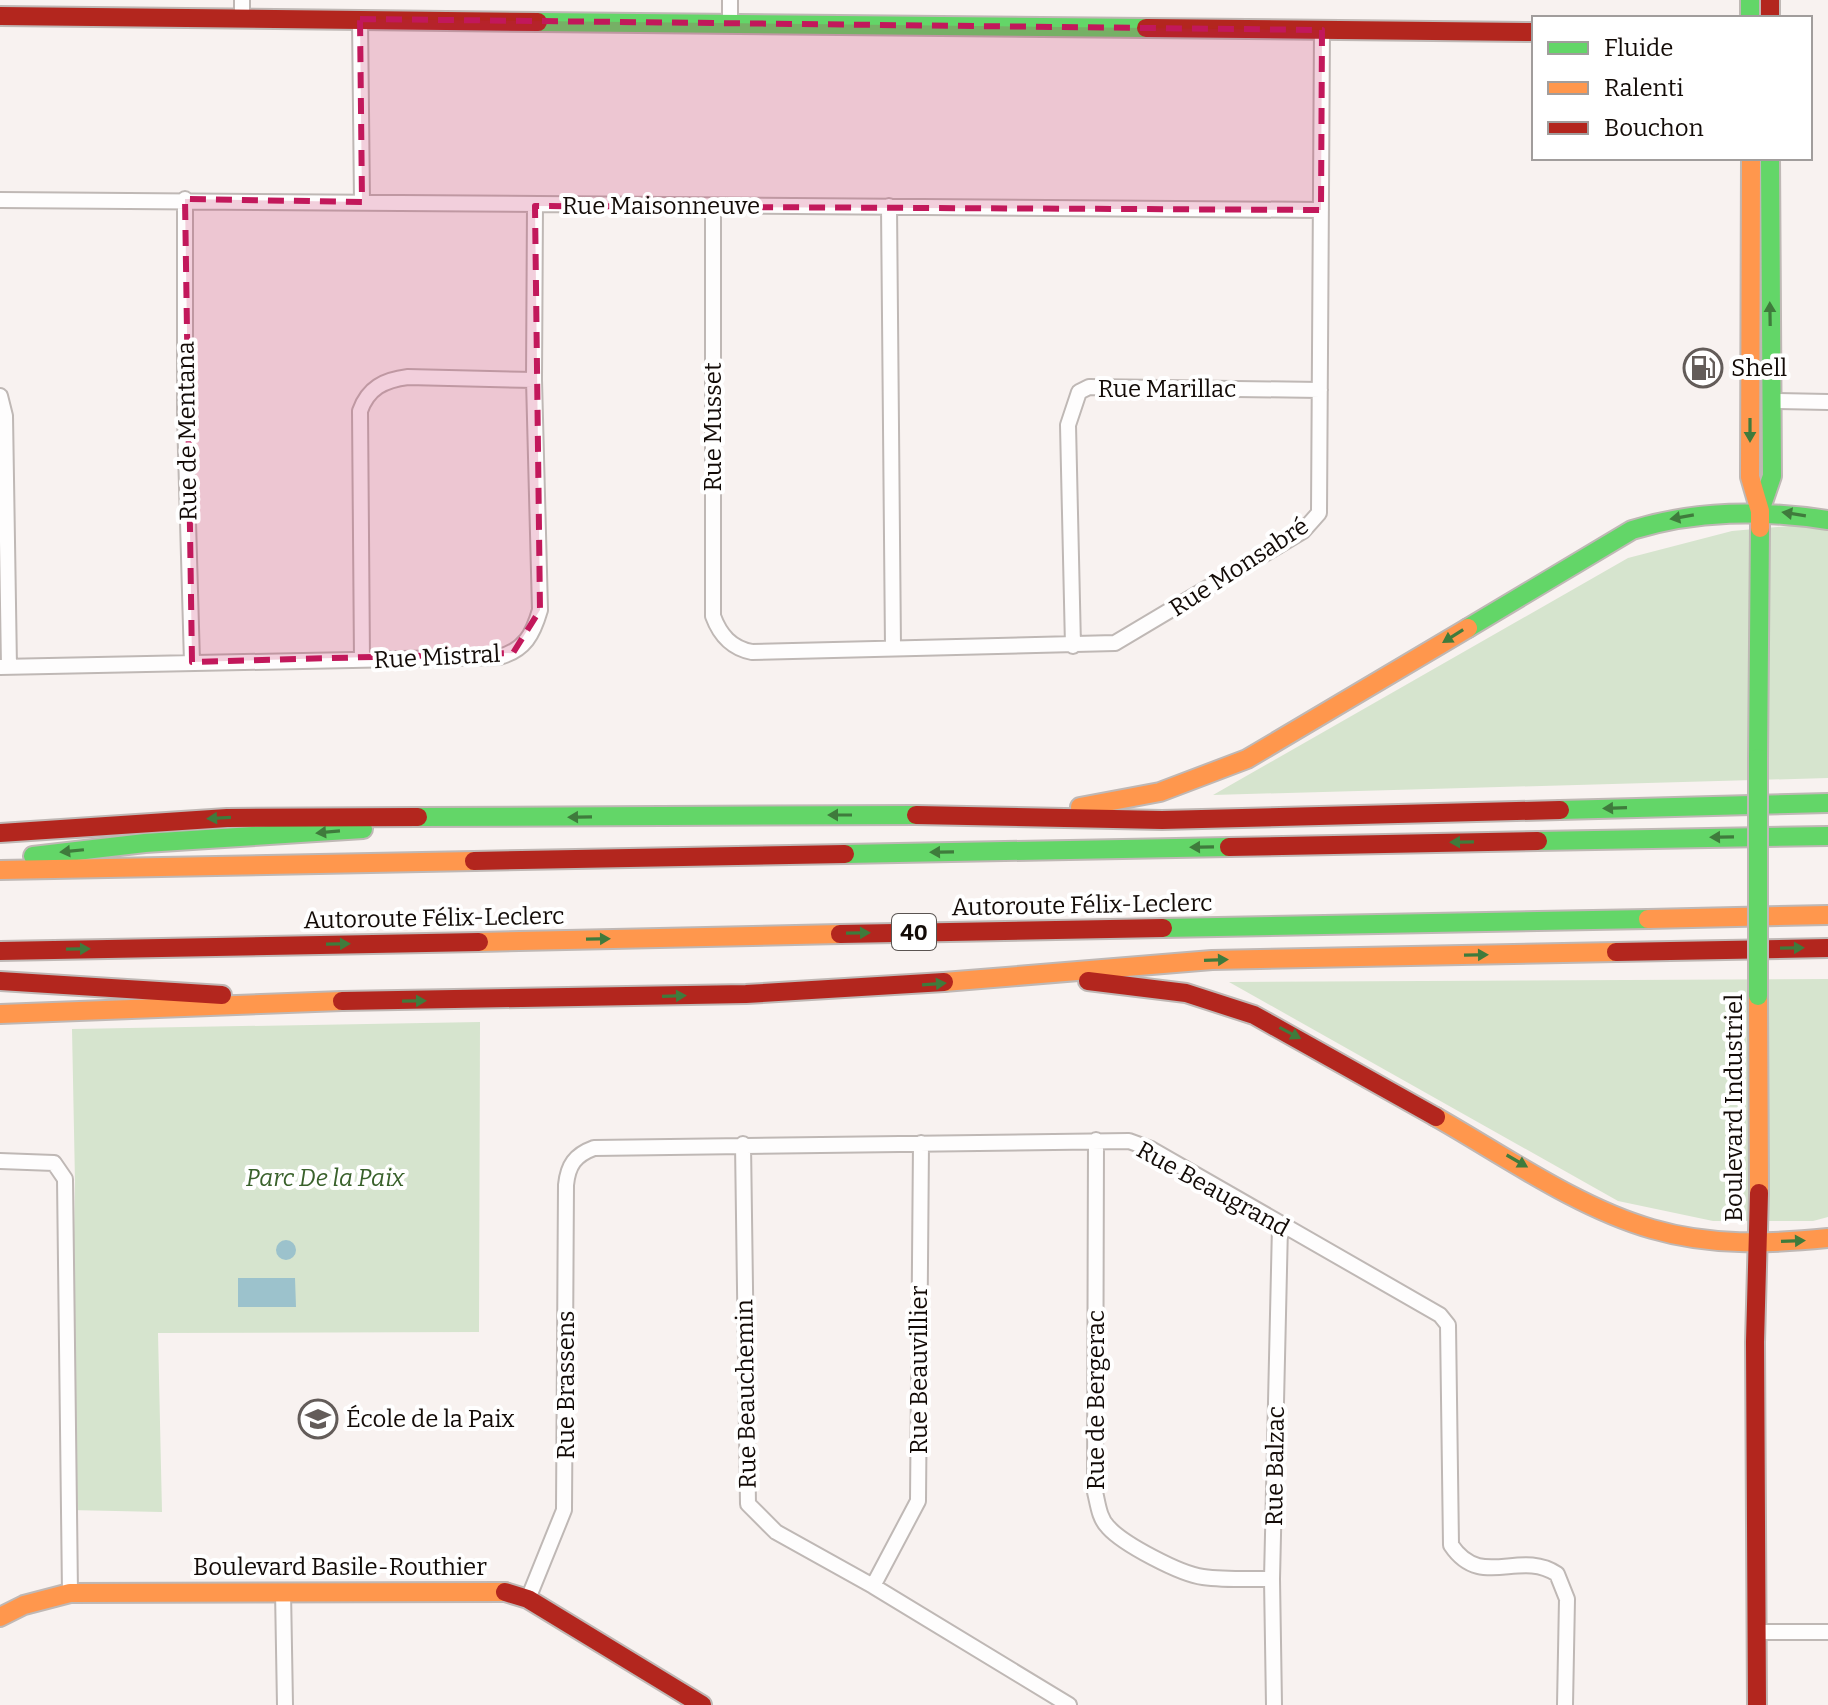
<svg xmlns="http://www.w3.org/2000/svg" width="1828" height="1705" font-family="Bitter,serif">
<style>
.green{fill:#d6e4ce}
.water{fill:#9cc2cc}
.lines{fill:none;stroke-linecap:round;stroke-linejoin:round}
.street-casing{stroke:#bfb8b5;stroke-width:18}
.fast-casing{stroke:#bfb8b5;stroke-width:22}
.slow-casing{stroke:#bfb8b5;stroke-width:22}
.jam-casing{stroke:#bfb8b5;stroke-width:22}
.street{stroke:#fefdfd;stroke-width:14}
.fast{stroke:#63d668;stroke-width:18}
.slow{stroke:#ff974d;stroke-width:18}
.jam{stroke:#b3261e;stroke-width:18}
.fast-bridge-casing{stroke:#bfb8b5;stroke-width:22;stroke-linecap:butt}
.fast-bridge{stroke:#63d668;stroke-width:18}
.oneway{fill:#3f7b3c}
.marked{fill:#c2185b;fill-opacity:0.2;stroke:#c2185b;stroke-width:6;stroke-dasharray:16 10;stroke-linejoin:round}
.labels{text-anchor:middle;dominant-baseline:central;stroke-width:8;stroke-linejoin:round;paint-order:stroke}
.shield{fill:#fff;stroke:#5a5451;stroke-width:2}
.shield-label{font-size:22px;font-weight:bold;fill:#130b07}
.street-label{font-size:24px;fill:#130b07;stroke:#fff}
.poi-label{font-size:24px;fill:#130b07;stroke:#fff;text-anchor:start}
.park-label{font-size:24px;font-style:italic;fill:#39612b;stroke:#fff}
</style>
<rect width="100%" height="100%" fill="#f8f2f0"/>
<!-- green -->
<path class="green" d="M1801 525 1828 530V778L1213 795 1628 558 1732 531Z
M1828 979V1217L1813 1221H1713L1618 1201 1229 982Z
M480 1022 479 1332 158 1333 162 1512 69 1510 75 1182 72 1029Z"/>
<!-- water -->
<path class="water" d="M276 1250a10 10 0 1 1 20 0a10 10 0 1 1-20 0Z
M238 1278H295L296 1307H238Z"/>
<g class="lines">
<!-- street casing -->
<g class="street-casing">
<path id="street" d="M730 0V24
M242 19V0
M360 19 362 202
M185 199V416L192 662
M0 200 1321 210
M713 206V616C720 635 731 648 752 652L1115 643 1303 531 1319 513 1322 30
M889 206 893 648
M0 396 5 416 9 667
M1771 401 1828 402
M1073 646 1068 425 1079 392 1089 387 1320 390
M362 660 360 411C368 388 384 380 408 377L534 380
M0 667 499 657C525 650 533 634 540 610L534 380 535 206
M1096 1140 1095 1492C1098 1504 1099 1518 1108 1527 1123 1544 1180 1574 1203 1577 1225 1580 1249 1579 1272 1579
M743 1144 748 1504 776 1532 873 1586 1069 1705
M0 1161 54 1163 65 1179 70 1593
M873 1586 918 1501 921 1143
M283 1591 285 1705
M528 1599 564 1510 566 1185C568 1165 575 1155 594 1148L1129 1141 1151 1149 1440 1315 1448 1325 1451 1545C1481 1590 1519 1549 1557 1574L1567 1599 1565 1705
M1758 1632H1828
M1274 1705 1272 1579 1280 1226"/>
</g>
<!-- fast casing -->
<g class="fast-casing">
<path id="fast" d="M1750 0V18
M538 22 1146 28
M1760 511 1772 476 1770 158
M1468 628 1632 530C1697 510 1761 510 1828 520
M1758 758 1760 528
M1560 810 1828 803
M418 817 916 815
M1538 841 1828 836
M845 854 1229 847
M33 856 145 843 363 829
M1163 928 1648 919"/>
</g>
<!-- slow casing -->
<g class="slow-casing">
<path id="slow" d="M1751 158 1750 477 1760 511V528
M1080 807 1160 792 1247 759 1468 628
M0 870 474 861
M1648 919 1828 915
M479 942 840 934
M944 982 1212 960 1616 952
M1758 996 1759 1193
M0 1014 342 1001
M1436 1117C1503 1155 1578 1208 1652 1229 1710 1246 1769 1244 1828 1238
M0 1617 24 1605 70 1593 505 1592"/>
</g>
<!-- jam casing -->
<g class="jam-casing">
<path id="jam" d="M1770 0V18
M0 16 538 22
M1146 28 1534 32
M916 815 1162 820 1560 810
M0 833 227 818 418 817
M1229 847 1538 841
M474 861 845 854
M840 934 1163 928
M0 951 479 942
M1616 952 1828 948
M0 981 222 995
M1088 981 1186 993 1254 1015 1436 1117
M342 1001 746 994 944 982
M505 1592 528 1599 702 1705
M1757 1705 1755 1342 1759 1193"/>
</g>
<!-- street -->
<use href="#street" class="street"/>
<!-- fast -->
<use href="#fast" class="fast"/>
<!-- slow -->
<use href="#slow" class="slow"/>
<!-- jam -->
<use href="#jam" class="jam"/>
<!-- fast-bridge casing -->
<g class="fast-bridge-casing">
<path id="fast-bridge" d="M1758 758V996"/>
</g>
<!-- fast-bridge -->
<use href="#fast-bridge" class="fast-bridge"/>
</g>
<!-- one-way arrows -->
<defs><path id="oneway-solid" d="M-6-.8H1V-3.2L6.5 0L1 3.2V.8H-6Z" transform="scale(2)"/></defs>
<g class="oneway">
<use href="#oneway-solid" transform="translate(1770 314) rotate(-91)"/>
<use href="#oneway-solid" transform="translate(1750 430) rotate(90)"/>
<use href="#oneway-solid" transform="translate(1794 514) rotate(-171)"/>
<use href="#oneway-solid" transform="translate(1682 517) rotate(170)"/>
<use href="#oneway-solid" transform="translate(1453 636) rotate(148)"/>
<use href="#oneway-solid" transform="translate(1615 808) rotate(178)"/>
<use href="#oneway-solid" transform="translate(840 815) rotate(-180)"/>
<use href="#oneway-solid" transform="translate(580 817) rotate(179)"/>
<use href="#oneway-solid" transform="translate(219 818) rotate(177)"/>
<use href="#oneway-solid" transform="translate(328 832) rotate(175)"/>
<use href="#oneway-solid" transform="translate(1722 837) rotate(179)"/>
<use href="#oneway-solid" transform="translate(1462 842) rotate(179)"/>
<use href="#oneway-solid" transform="translate(1202 847) rotate(179)"/>
<use href="#oneway-solid" transform="translate(72 851) rotate(174)"/>
<use href="#oneway-solid" transform="translate(942 852) rotate(179)"/>
<use href="#oneway-solid" transform="translate(858 933) rotate(-1)"/>
<use href="#oneway-solid" transform="translate(598 939) rotate(-1)"/>
<use href="#oneway-solid" transform="translate(338 944) rotate(-1)"/>
<use href="#oneway-solid" transform="translate(1792 948) rotate(-1)"/>
<use href="#oneway-solid" transform="translate(78 949) rotate(-1)"/>
<use href="#oneway-solid" transform="translate(1476 955) rotate(-1)"/>
<use href="#oneway-solid" transform="translate(1216 960) rotate(-2)"/>
<use href="#oneway-solid" transform="translate(934 984) rotate(-4)"/>
<use href="#oneway-solid" transform="translate(674 996) rotate(-2)"/>
<use href="#oneway-solid" transform="translate(414 1001) rotate(-1)"/>
<use href="#oneway-solid" transform="translate(1290 1033) rotate(28)"/>
<use href="#oneway-solid" transform="translate(1517 1161) rotate(30)"/>
<use href="#oneway-solid" transform="translate(1793 1241) rotate(-2)"/>
</g>
<!-- marked area -->
<path class="marked" d="M360 19 1322 30 1321 210 535 206 540 610 513 653 192 662 185 199 362 202Z"/>
<!-- icons -->
<defs>
<g id="fuel-ring" transform="scale(2)"><circle r="9.5" fill="#fff" stroke="#635c59" stroke-width="1.5"/><path d="M-5.5-6h7V0h2V4h1.3V-2.5L3-4.5l.8-.8L6-3V5H2.5V1h-1V6h-7ZM-4.2-4.7v3.2H.2V-4.7Z" fill="#635c59"/></g>
<g id="school-ring" transform="scale(2)"><circle r="9.5" fill="#fff" stroke="#635c59" stroke-width="1.5"/><path d="M0-5L7-2L0 1L-7-2ZM-4 1L0 2.5L4 1V4Q0 6-4 4Z" fill="#635c59"/></g>
</defs>
<g fill-rule="evenodd">
<use href="#fuel-ring" x="1703" y="368"/>
<use href="#school-ring" x="318" y="1419"/>
</g>
<g class="labels">
<!-- shield labels -->
<rect class="shield" x="892" y="914" width="44" height="36" rx="6"/>
<g class="shield-label">
<text x="914" y="932">40</text>
</g>
<!-- street labels -->
<g class="street-label">
<text x="661" y="206">Rue Maisonneuve</text>
<text x="1167" y="389">Rue Marillac</text>
<text transform="translate(713 427) rotate(-90)">Rue Musset</text>
<text transform="translate(187 431) rotate(-91)">Rue de Mentana</text>
<text transform="translate(1239 567) rotate(-33)">Rue Monsabré</text>
<text transform="translate(437 657) rotate(-3)">Rue Mistral</text>
<text transform="translate(1082 905) rotate(-1)">Autoroute Félix-Leclerc</text>
<text transform="translate(434 918) rotate(-1)">Autoroute Félix-Leclerc</text>
<text transform="translate(1734 1108) rotate(-90)">Boulevard Industriel</text>
<text transform="translate(1213 1189) rotate(29)">Rue Beaugrand</text>
<text transform="translate(919 1370) rotate(-90)">Rue Beauvillier</text>
<text transform="translate(566 1385) rotate(-90)">Rue Brassens</text>
<text transform="translate(746 1394) rotate(-91)">Rue Beauchemin</text>
<text transform="translate(1096 1400) rotate(-90)">Rue de Bergerac</text>
<text transform="translate(1275 1466) rotate(-89)">Rue Balzac</text>
<text x="340" y="1567">Boulevard Basile-Routhier</text>
</g>
<!-- poi labels -->
<g class="poi-label">
<text x="1731" y="368">Shell</text>
<text x="346" y="1419">École de la Paix</text>
</g>
<!-- park labels -->
<g class="park-label">
<text x="325" y="1178">Parc De la Paix</text>
</g>
</g>
<!-- legend -->
<rect x="1532" y="16" width="280" height="144" fill="#ffffff" stroke="#a19d9c" stroke-width="2"/>
<rect x="1548" y="42" width="40" height="12" fill="#63d668" stroke="#a19d9c" stroke-width="2"/>
<text x="1604" y="56" font-size="24" fill="#130b07">Fluide</text>
<rect x="1548" y="82" width="40" height="12" fill="#ff974d" stroke="#a19d9c" stroke-width="2"/>
<text x="1604" y="96" font-size="24" fill="#130b07">Ralenti</text>
<rect x="1548" y="122" width="40" height="12" fill="#b3261e" stroke="#a19d9c" stroke-width="2"/>
<text x="1604" y="136" font-size="24" fill="#130b07">Bouchon</text>
</svg>
